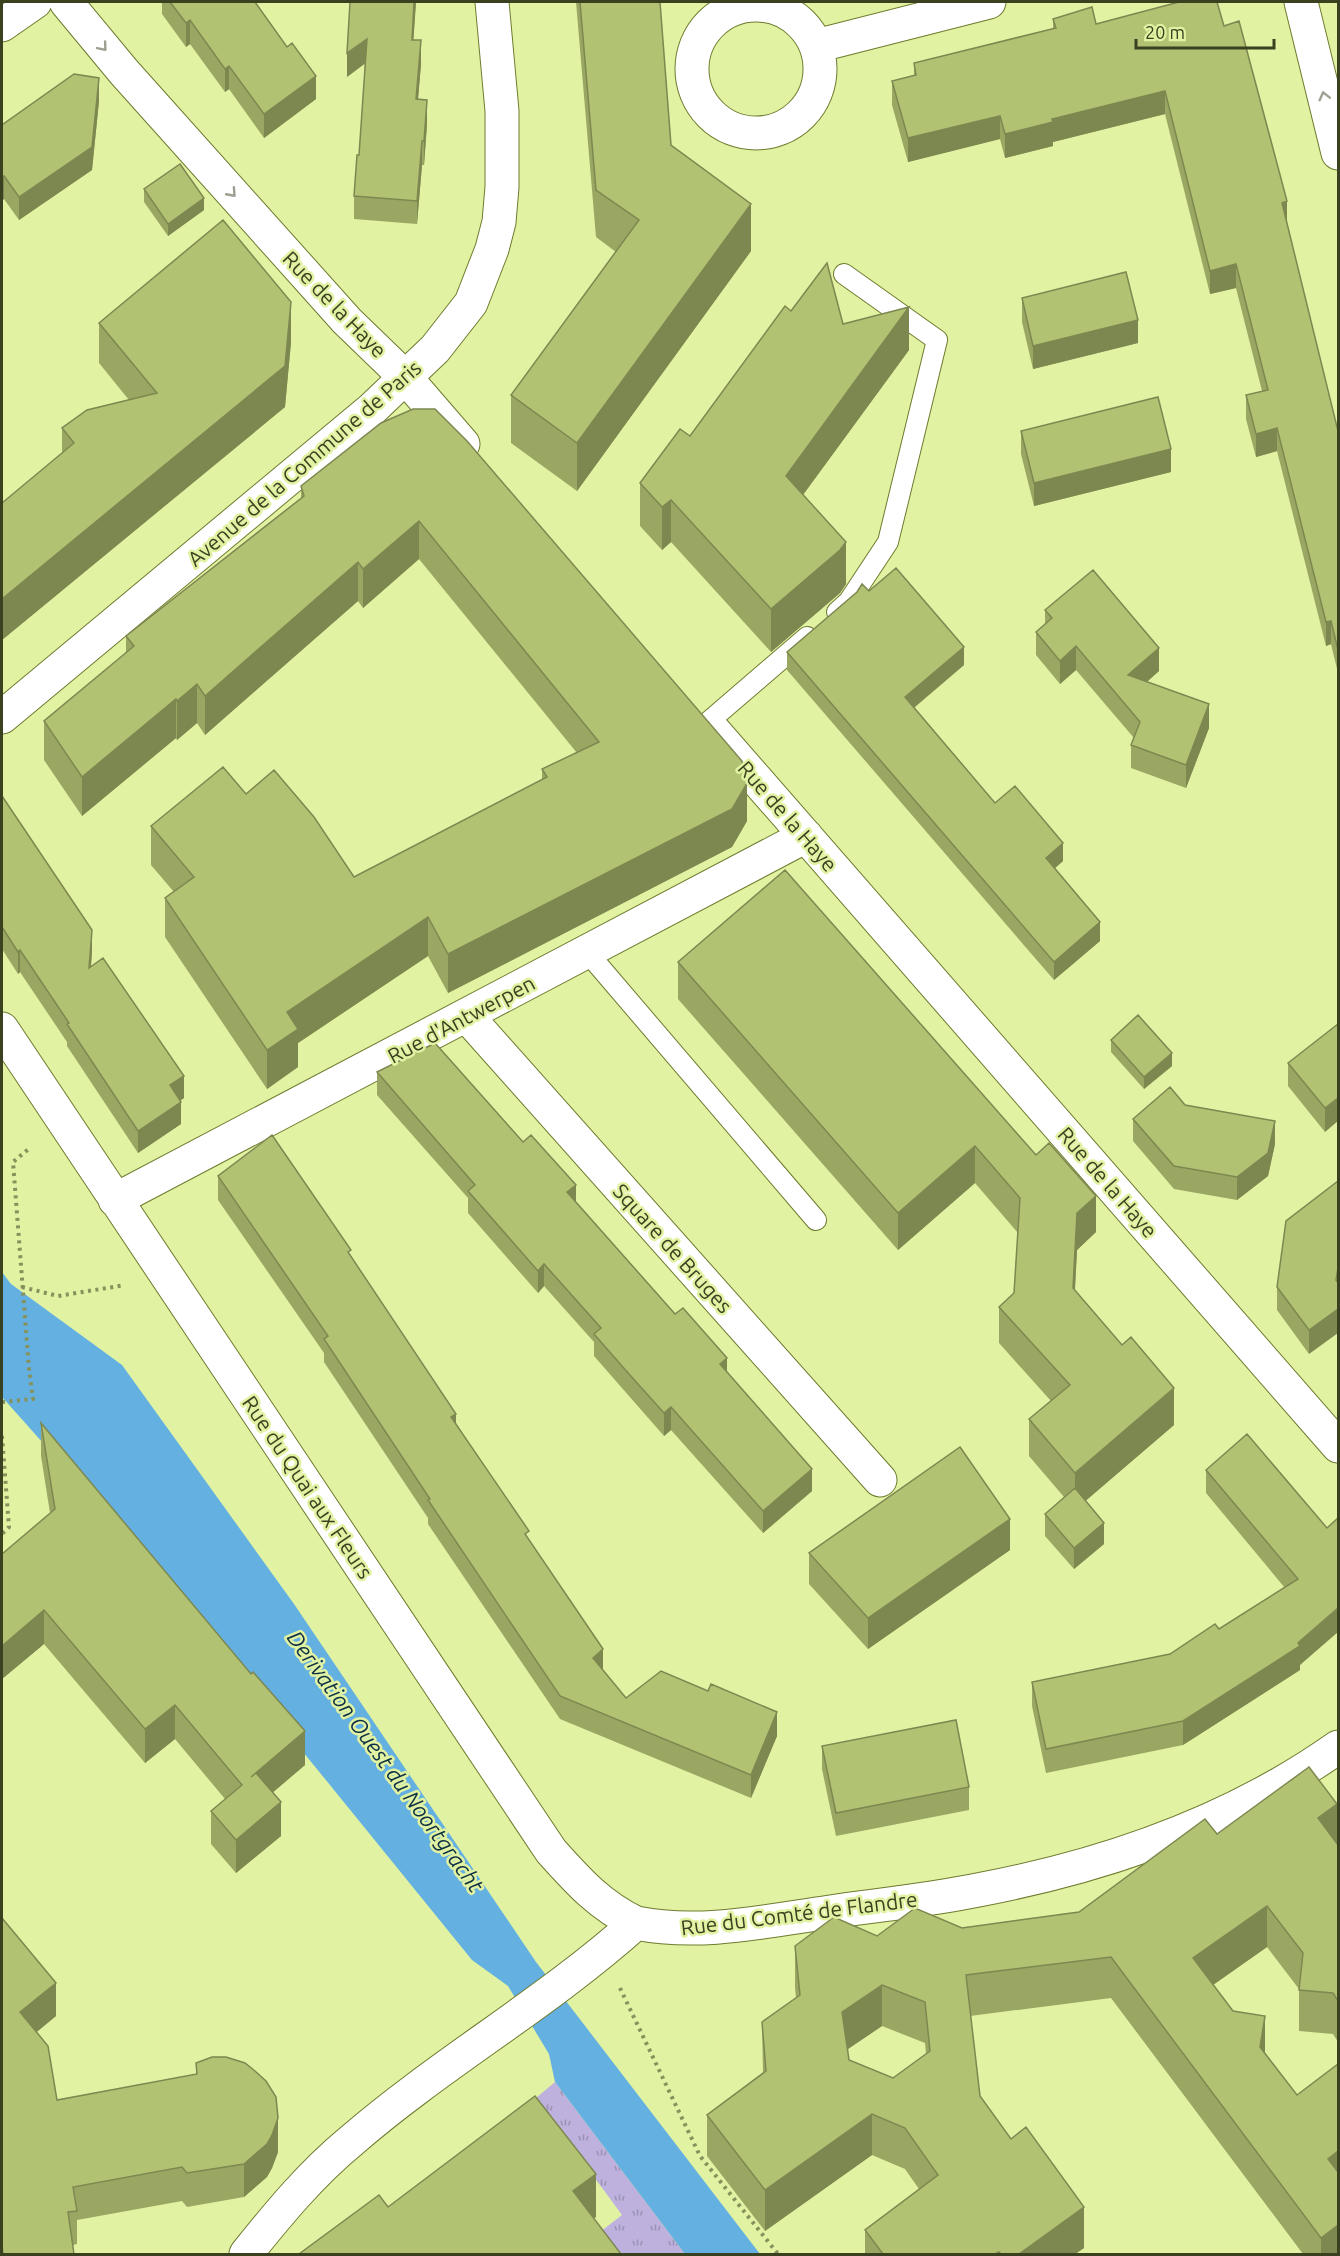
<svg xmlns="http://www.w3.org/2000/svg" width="1340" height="2256" font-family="Ubuntu,sans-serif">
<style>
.grass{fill:url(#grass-tufts)}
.water{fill:#63b0e1}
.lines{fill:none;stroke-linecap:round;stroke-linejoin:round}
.service-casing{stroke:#6e7b2e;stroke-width:22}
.minor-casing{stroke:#6e7b2e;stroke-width:35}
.tertiary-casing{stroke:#6e7b2e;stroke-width:35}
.path{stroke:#86915b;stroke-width:4;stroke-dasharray:3 4.5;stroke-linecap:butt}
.service{stroke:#fff;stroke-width:20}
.minor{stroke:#fff;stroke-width:33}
.tertiary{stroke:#fff;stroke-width:33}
.wall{fill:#99a763;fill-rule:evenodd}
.shaded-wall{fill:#7d8850}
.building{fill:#b2c273;stroke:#7d8850;stroke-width:1.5;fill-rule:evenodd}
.oneway{stroke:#9ca090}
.labels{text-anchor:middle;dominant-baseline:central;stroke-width:5;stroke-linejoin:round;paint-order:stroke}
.street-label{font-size:21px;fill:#3a4120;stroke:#e1f2a3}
.water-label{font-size:22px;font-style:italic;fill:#0d3044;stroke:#e1f2a3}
</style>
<defs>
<pattern id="grass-tufts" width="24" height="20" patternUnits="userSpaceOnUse" patternTransform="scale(1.5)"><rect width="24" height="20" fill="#beb1de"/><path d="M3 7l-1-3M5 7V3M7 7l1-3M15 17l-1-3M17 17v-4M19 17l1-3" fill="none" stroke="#9b92b4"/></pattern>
</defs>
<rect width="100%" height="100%" fill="#e1f2a3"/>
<!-- grass -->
<path class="grass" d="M555 2082 685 2254H603L591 2239 622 2215 536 2098Z"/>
<!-- water -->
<path class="water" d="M2 1272 11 1284 122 1365 294 1604 536 1962 760 2254H685L555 2082 549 2054 508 1986 472 1960C318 1771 166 1579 2 1397Z"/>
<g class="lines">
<!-- service casing -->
<g class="service-casing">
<path id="service" d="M837 612 849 601 888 542 937 340 844 274
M707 723 807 637
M587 952 816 1220"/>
</g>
<!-- minor casing -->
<g class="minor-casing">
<path id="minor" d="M66 2 124 72 347 321 406 378 463 444
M1301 2 1338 153
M692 69a64 64 0 1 1 128 0a64 64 0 1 1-128 0Z
M2 25 35 2
M816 46 989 2
M714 731 1338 1446
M466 1015 880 1480
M2 1029 551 1851C578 1881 599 1905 636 1923
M115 1200 806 836
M246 2254C278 2214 311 2174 351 2141 441 2063 547 2003 636 1923 701 1936 766 1921 830 1912 879 1905 929 1900 978 1890 1105 1866 1232 1822 1338 1747"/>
</g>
<!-- tertiary casing -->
<g class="tertiary-casing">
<path id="tertiary" d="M2 717 372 409 435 349 471 303 492 249 499 222 502 187V111L492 2"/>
</g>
<!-- path -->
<path class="path" d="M22 1287 58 1296 125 1285
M2 1402 33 1399 29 1369 13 1162 31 1147
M2 1436 9 1527 2 1534
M620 1988 700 2156 778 2254"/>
<!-- service -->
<use href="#service" class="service"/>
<!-- minor -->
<use href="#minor" class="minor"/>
<!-- tertiary -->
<use href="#tertiary" class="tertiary"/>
</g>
<!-- wall -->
<path class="wall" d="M162 2H255L316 99 264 138 229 89 225 92 190 44 186 47 162 14Z
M416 2 413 40 421 64 418 99 427 124 424 165H422L417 224 354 219V196L359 155 365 63 347 77Z
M576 2H660L671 145 751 251 577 491 511 443V395L616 252 596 237Z
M1053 19 1096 24 1224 26 1287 223 1338 431V673L1331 644 1326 646 1277 451 1256 457 1246 419V395L1262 391 1236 288 1210 294 1165 114 1053 142V146L1005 158 1000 139 908 162 892 105V81L914 75V63L1053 29Z
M99 101 92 170 19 220 4 199 2 125Z
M144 189 204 210 168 236 144 202Z
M1022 298 1138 343 1033 369 1022 322Z
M791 311 843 324 909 350 803 495 846 584 840 593 771 652 671 542 662 550 640 526V483L690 436Z
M99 323 291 342 285 407 2 640V503L62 453V428L129 400 99 363Z
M381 423 747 821 732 847 448 993 428 956 298 1043V1067L267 1089 165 937V898L174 892 151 865V826L246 794 354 877 542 780V769L577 753 419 559 363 608 358 601 205 735 197 723 177 740 176 738 82 816 44 760V721L126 653V636L301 498V486Z
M1021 431 1171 472 1034 506 1021 454Z
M869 591 964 665 914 708 995 803 1063 861 1055 868 1100 941 1054 980 787 670V652Z
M1045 610 1159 671 1147 682 1209 728 1186 788 1131 768V745L1134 738 1076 670 1060 684 1036 655V632L1045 624Z
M2 796 92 951 91 967 184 1098 180 1101 181 1124 138 1153 67 1046V1042L20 972 18 974 2 949Z
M785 870 1096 1232 1077 1250 1075 1290 1174 1425 1085 1501 1104 1544 1074 1569 1045 1536V1514L1064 1497 1029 1456V1419L1051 1401 999 1343V1307L1014 1293 1018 1233 975 1183 898 1250 678 999V962Z
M1338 1024 1325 1132 1288 1086V1063Z
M1111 1040 1172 1066 1144 1089 1111 1052Z
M377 1072 576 1202 727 1372 812 1491 763 1533 671 1430 664 1436 594 1356V1342L544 1286 538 1293 468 1213V1198L377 1095Z
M1185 1105 1275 1144 1268 1176 1237 1200 1174 1189 1133 1141V1119Z
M218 1176 351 1256 529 1539 603 1670 626 1698 777 1736 751 1798 560 1719 428 1524V1518L324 1362V1353L218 1200Z
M1338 1181 1309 1354 1277 1310V1287Z
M41 1423 305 1765 273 1792 281 1836 236 1873 211 1844V1811L225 1799 175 1739 145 1763 44 1644 2 1679 50 1513 41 1456Z
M1206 1470 1327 1528 1300 1665V1670L1183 1745 1046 1773 1032 1706V1682L1170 1654 1219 1629 1285 1588 1206 1493Z
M1010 1550 868 1649 809 1584V1553Z
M822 1746 969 1787V1810L836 1836 822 1769Z
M1217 1834 1337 1844 1338 1845V2042L1333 2034 1299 2031V1989L1267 1947 1213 1985 1265 2054 1338 2254H1303L1111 1998 970 2016 980 2096 1084 2248 1075 2254H865V2230L919 2189 905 2169 872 2155 765 2231 707 2156V2115L763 2073 762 2022 796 1998 795 1987V1946L877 1936 962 1928 1079 1912ZM882 2026 925 2043 926 2054 893 2078 849 2060 848 2049Z
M2 1918 56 2016 36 2032 57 2100 196 2074V2063L278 2152 272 2168 267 2177 244 2197 187 2207 182 2201 77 2220V2244L73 2245 74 2254H2Z"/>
<!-- shaded-wall -->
<path class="shaded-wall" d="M414 2H416L412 63V40Z
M190 20V44L186 47V23Z
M367 39V62L347 77V53Z
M421 40V64L416 123V99Z
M229 66V89L225 92V69Z
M316 76V99L264 138V114Z
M99 78V101L92 170 19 220V197Z
M1165 91V114L1053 142V146L1005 158V134L1052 119Z
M427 100V124L424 165V141Z
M1000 116V139L908 162V138Z
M422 141V165L417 224V201Z
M4 176V199L2 201V178Z
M204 198V210L168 236V224Z
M1287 201V224L1282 203Z
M751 204V251L577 491V443Z
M1236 264V288L1210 294V271Z
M291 302V342L285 407 2 640V599Z
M909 307V350L786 518V476Z
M1138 320V343L1033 369V346Z
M1277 428V451L1256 457V434Z
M1171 449V472L1034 506V483Z
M671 500V542L662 550V507Z
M419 521V559L363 608V569Z
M846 542V584L840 593 771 652V609Z
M358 562V601L205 735V696Z
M1331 621V644L1326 646V622Z
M1076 646V670L1060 684V661Z
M964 647V665L905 715V697Z
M1159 648V671L1128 698V675Z
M197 684V723L177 740V701Z
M176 699V738L82 816V777Z
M1209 704V728L1186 788V765Z
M747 783V821L732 847 448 993V954Z
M1063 843V861L1046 876V858Z
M428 917V956L298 1043V1067L267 1089V1050L287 1012Z
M1100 922V941L1054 980V962Z
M92 930V951L89 990V968Z
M20 950V972L18 974V952Z
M1172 1053V1066L1144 1089V1077Z
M184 1076V1098L170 1107V1085Z
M1338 1098V1121L1325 1132V1108Z
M181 1102V1124L138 1153V1131Z
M1275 1121V1144L1268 1176 1237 1200V1177Z
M975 1146V1183L898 1250V1213Z
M576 1185V1207L567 1192Z
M1096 1196V1232L1077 1250 1073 1324V1288L1077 1213Z
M544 1264V1286L538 1293V1271Z
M1338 1309V1333L1309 1354V1330Z
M727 1358V1381L720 1364Z
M1174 1388V1425L1075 1510V1473Z
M671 1407V1430L664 1436V1413Z
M456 1414V1437L451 1417Z
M812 1469V1491L763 1533V1511Z
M1010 1519V1550L868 1649V1618Z
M1104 1523V1544L1074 1569V1548Z
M1338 1608V1632L1300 1665V1670L1183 1745V1721L1298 1643Z
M44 1610V1644L2 1679V1646Z
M603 1649V1673L593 1658Z
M175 1705V1739L145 1763V1729Z
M777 1712V1736L751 1798V1775Z
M305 1731V1765L251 1811V1777Z
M281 1802V1836L236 1873V1840Z
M1337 1804V1845L1318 1818Z
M1267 1906V1947L1193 1999V1958Z
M56 1983V2016L20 2046V2012Z
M882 1985V2026L842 2053V2012Z
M1265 2016V2057L1260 2047Z
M872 2114V2155L765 2231V2190Z
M278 2118V2152L272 2168 267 2177 244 2197V2164Z
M1338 2151V2192L1328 2159Z
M596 2174V2217L573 2233V2191Z
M1084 2207V2248L1075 2254H1019Z
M1338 2225V2254H1321V2238Z"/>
<!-- building -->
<path class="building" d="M170 2H255L287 47 292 43 316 76 264 114 229 66 225 69 190 20 186 23Z
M350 2H414L412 40H421L416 99 427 100 424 141H422L417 201 354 196 357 155H359L367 39 347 53Z
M580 2H660L671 145 751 204 577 443 511 395 639 220 596 190Z
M1179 2H1217L1224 26 1239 21 1287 201 1282 203 1338 431V650L1331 621 1326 622 1277 428 1256 434 1246 395 1268 390 1236 264 1210 271 1165 91 1052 119 1053 122 1005 134 1000 116 908 138 892 81 916 75 914 63 1056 28 1053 19 1092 7 1096 24Z
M74 74 99 78 92 147 19 197 4 176 2 178V125Z
M180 164 204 198 168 224 144 189Z
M223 220 291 302 285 366 2 599V503L74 443 62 428 87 410 157 393 99 323Z
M827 263 843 324 909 307 786 476 846 542 840 550 771 609 671 500 662 507 640 483 680 429 690 436 785 306 791 311Z
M1126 272 1138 320 1033 346 1022 298Z
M1158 397 1171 449 1034 483 1021 431Z
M413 409H435L467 441 742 761 747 783 732 809 448 954 428 917 287 1012 298 1029 267 1050 165 898 194 877 151 826 223 767 246 794 274 770 314 817 354 877 547 777 542 769 599 742 419 521 363 569 358 562 205 696 197 684 177 701 176 699 82 777 44 721 134 646 126 636 304 496 301 486 381 423Z
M896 568 964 647 905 697 995 803 1015 786 1063 843 1046 858 1100 922 1054 962 787 652 857 592 862 584 869 591Z
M1093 570 1159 648 1128 675 1209 704 1186 765 1131 745 1140 722 1076 646 1060 661 1036 632 1052 618 1045 610Z
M2 796 92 930 89 968 103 958 184 1076 170 1085 181 1102 138 1131 67 1024 69 1023 20 950 18 952 2 927Z
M785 870 1036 1155 1049 1143 1096 1196 1077 1213 1073 1288 1122 1345 1131 1337 1174 1388 1075 1473 1029 1419 1070 1385 999 1307 1014 1293 1020 1198 975 1146 898 1213 678 962Z
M1138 1015 1172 1053 1144 1077 1111 1040Z
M1338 1024V1098L1325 1108 1288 1063Z
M435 1043 523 1142 531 1135 576 1185 567 1192 675 1314 683 1308 727 1358 720 1364 812 1469 763 1511 671 1407 664 1413 629 1374 594 1334 601 1328 544 1264 538 1271 468 1191 475 1185 377 1072Z
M1170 1087 1185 1105 1275 1121 1268 1153 1237 1177 1174 1166 1133 1119Z
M272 1135 351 1250 348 1252 456 1414 451 1417 529 1531 525 1534 603 1649 593 1658 626 1698 661 1671 708 1691 711 1684 777 1712 751 1775 560 1696 428 1500 430 1499 324 1339 328 1336 218 1176Z
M1338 1181V1268L1336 1280 1338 1283V1309L1309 1330 1277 1287 1286 1221Z
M41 1423 251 1674 253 1672 305 1731 251 1777 256 1773 281 1802 236 1840 211 1811 242 1785 175 1705 145 1729 44 1610 2 1646V1554L55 1509Z
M1247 1434 1327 1528 1338 1518V1608L1298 1643 1300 1646 1183 1721 1046 1749 1032 1682 1170 1654 1215 1624 1219 1629 1298 1579 1206 1470Z
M960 1447 1010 1519 868 1618 809 1553Z
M1075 1488 1104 1523 1074 1548 1045 1514Z
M956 1720 969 1787 836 1813 822 1746Z
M1309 1767 1337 1804 1318 1818 1338 1845V2001L1333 1993 1299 1990 1303 1953 1267 1906 1193 1958 1233 2011 1265 2016 1260 2047 1297 2095 1338 2064V2151L1328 2159 1338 2172V2225L1321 2238 1111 1957 966 1975 980 2096 1011 2139 1026 2127 1084 2207 1019 2254H1001L999 2252 995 2254H883L865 2230 938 2175 905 2128 872 2114 765 2190 707 2115 766 2071 762 2022 800 1995 795 1946 834 1917 877 1936 915 1908 962 1928 1079 1912 1205 1819 1217 1834ZM882 1985 925 2002 930 2051 893 2078 849 2060 842 2012Z
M2 1918 56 1983 20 2012 48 2046 57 2100 197 2074 196 2063 212 2057H226L245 2063 255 2071 266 2081 276 2097 278 2118 272 2135 267 2144 244 2164 187 2173 182 2167 73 2187 77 2211 68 2212 74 2254H3L2 2246Z
M535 2096 596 2174 573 2191 621 2254H299L379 2195 388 2207Z"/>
<!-- one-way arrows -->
<defs><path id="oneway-chevron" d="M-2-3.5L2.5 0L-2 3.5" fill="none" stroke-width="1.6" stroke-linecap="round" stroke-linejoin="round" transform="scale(1.5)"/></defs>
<g class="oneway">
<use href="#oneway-chevron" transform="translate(103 47) rotate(50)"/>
<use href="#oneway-chevron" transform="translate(1324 96) rotate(-104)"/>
<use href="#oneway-chevron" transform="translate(232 193) rotate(48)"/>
</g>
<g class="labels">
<!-- street labels -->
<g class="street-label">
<text transform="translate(335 304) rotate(46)">Rue de la Haye</text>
<text transform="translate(304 463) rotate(-41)">Avenue de la Commune de Paris</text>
<text transform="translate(788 816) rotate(49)">Rue de la Haye</text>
<text transform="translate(461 1019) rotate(-28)">Rue d'Antwerpen</text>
<text transform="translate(1108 1182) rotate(49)">Rue de la Haye</text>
<text transform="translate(673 1248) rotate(48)">Square de Bruges</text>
<text transform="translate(308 1487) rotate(56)">Rue du Quai aux Fleurs</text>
<text transform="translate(799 1913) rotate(-7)">Rue du Comté de Flandre</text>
</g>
<!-- water labels -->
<g class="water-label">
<text transform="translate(386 1761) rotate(54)">Derivation Ouest du Noortgracht</text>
</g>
</g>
<!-- border -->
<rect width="1340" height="2256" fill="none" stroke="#3a4120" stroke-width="6"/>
<!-- scale -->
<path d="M1136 39v9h138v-9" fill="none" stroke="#3a4120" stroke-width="3"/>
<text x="1145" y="39" font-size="18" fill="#3a4120" stroke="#e1f2a3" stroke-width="4.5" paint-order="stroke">20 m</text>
</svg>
